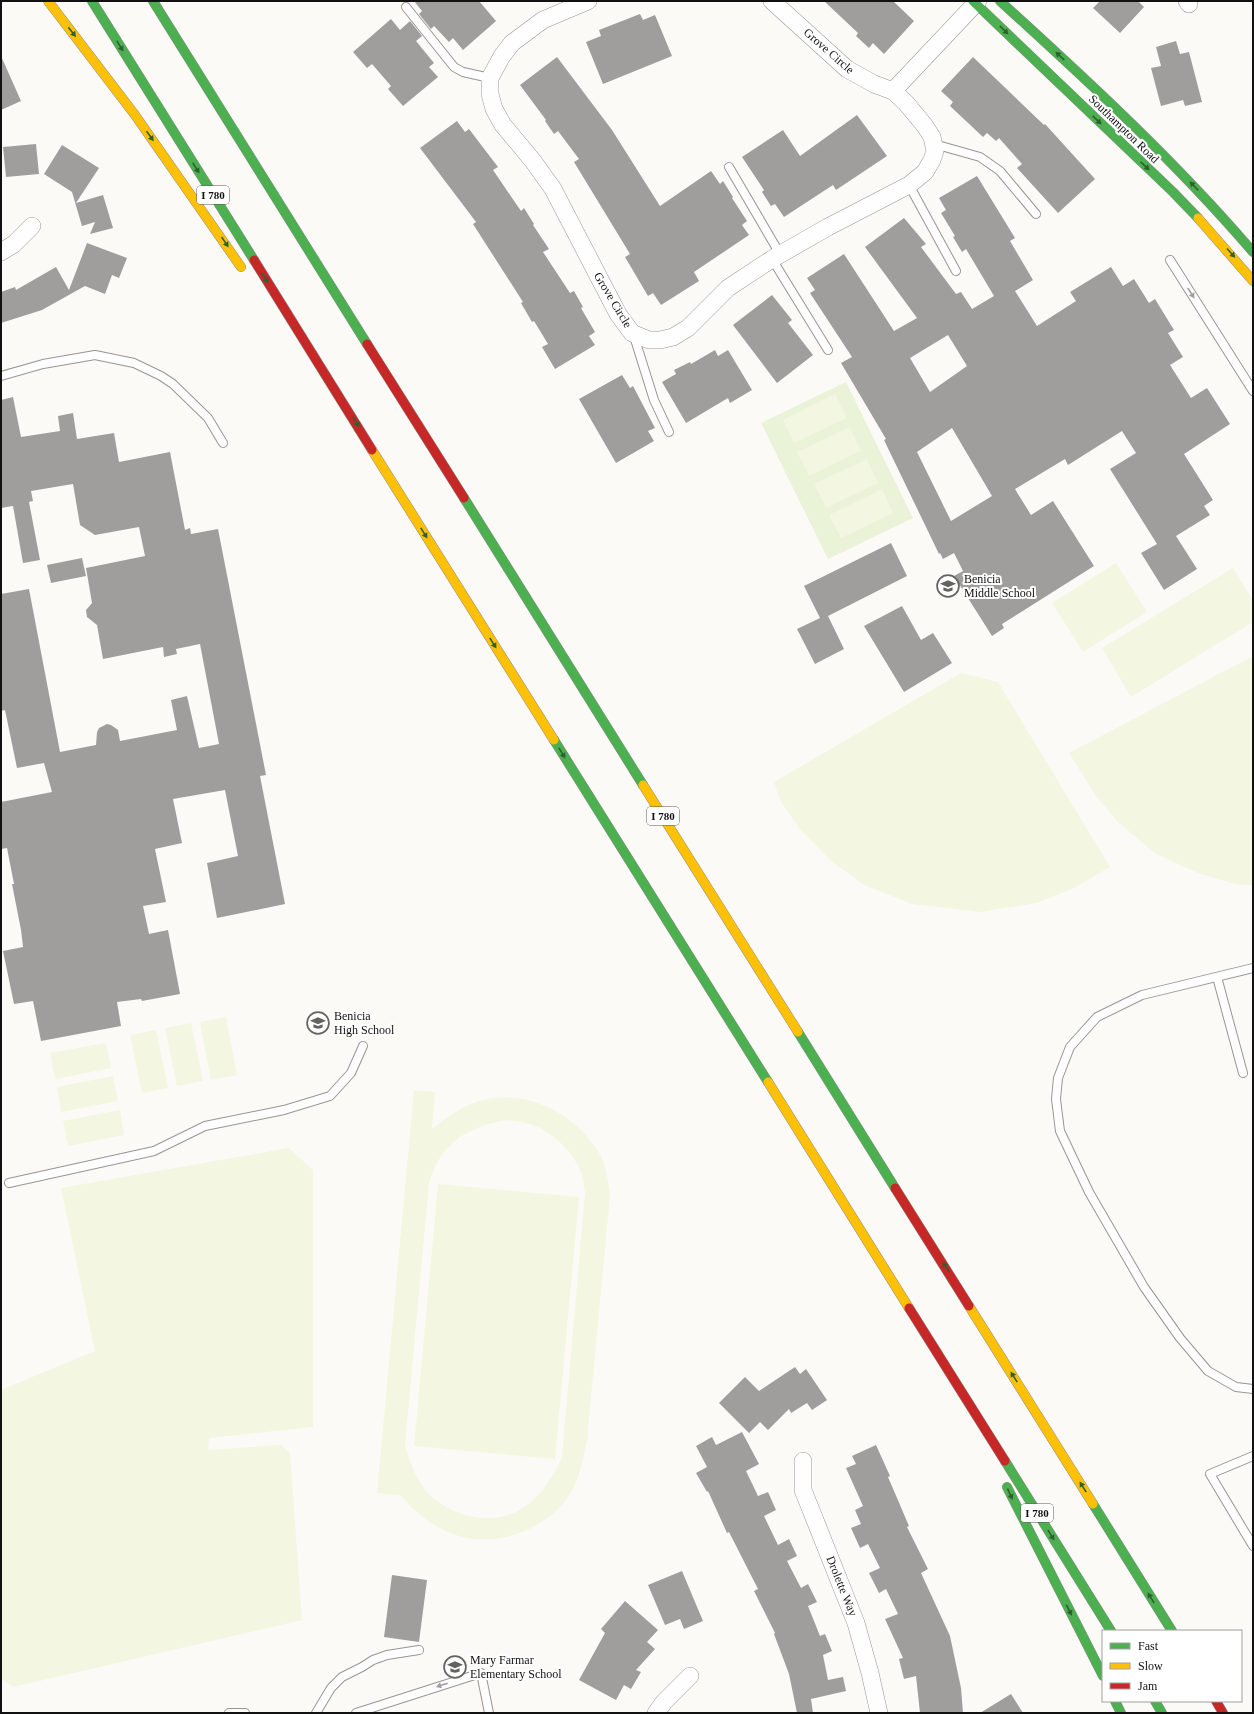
<svg xmlns="http://www.w3.org/2000/svg" width="1254" height="1714" font-family="Georgia,serif">
<style>
.green{fill:#eaf2d7}
.pitch{fill:#f3f6e0;fill-rule:evenodd}
.building{fill:#a09e9c;fill-rule:evenodd}
.lines{fill:none;stroke-linecap:round;stroke-linejoin:round}
.lane-casing{stroke:#979695;stroke-width:10}
.street-casing{stroke:#979695;stroke-width:18}
.fast-casing{stroke:#8d8d8b;stroke-width:10}
.slow-casing{stroke:#8d8d8b;stroke-width:10}
.jam-casing{stroke:#8d8d8b;stroke-width:10}
.lane{stroke:#fffefe;stroke-width:8}
.street{stroke:#fffefe;stroke-width:17}
.fast{stroke:#4caf50;stroke-width:9}
.slow{stroke:#ffc107;stroke-width:9}
.jam{stroke:#c62828;stroke-width:9}
.oneway{fill:#2e6030}
.oneway2{fill:#a09f9f}
.labels{text-anchor:middle;dominant-baseline:central;stroke-width:4;stroke-linejoin:round;paint-order:stroke}
.shield{fill:#fff;stroke:#585858;stroke-width:1}
.shield-label{font-size:11px;font-weight:bold;fill:#111}
.street-label{font-size:12px;fill:#111;stroke:#fff}
.poi-label{font-size:12px;fill:#111;stroke:#fff;text-anchor:start}
</style>
<rect width="100%" height="100%" fill="#fcfaf7"/>
<!-- green -->
<path class="green" d="M846 382 913 518 828 559 761 423Z"/>
<!-- pitch -->
<path class="pitch" d="M835 394 847 418 794 443 783 420Z
M850 427 861 451 809 476 797 452Z
M867 459 878 483 826 508 814 484Z
M882 489 893 513 841 538 829 515Z
M1116 563 1147 612 1083 652 1052 603Z
M1233 568 1253 601V622L1131 697 1102 648Z
M1253 656V885L1235 884 1198 873 1156 854 1119 823 1096 796 1069 753Z
M961 673 998 682 1110 867 1074 888 1037 903 980 912 912 904 864 885 830 860 800 829 781 802 774 782Z
M226 1017 237 1075 211 1080 200 1022Z
M191 1023 203 1081 177 1086 165 1028Z
M156 1030 168 1088 142 1093 130 1035Z
M106 1043 111 1068 55 1079 50 1053Z
M113 1076 118 1101 61 1112 57 1087Z
M414 1090 435 1092 432 1129C446 1118 461 1107 479 1101 525 1088 573 1112 598 1151 606 1164 608 1181 610 1195L587 1440C583 1460 579 1483 566 1500 539 1534 488 1550 448 1532 429 1524 413 1510 400 1495L377 1493ZM506 1120C513 1121 520 1121 527 1123 551 1130 574 1151 582 1175 584 1181 584 1187 585 1193L562 1457C552 1479 538 1501 516 1512 484 1527 440 1513 421 1484 413 1472 409 1459 405 1445L429 1183C441 1142 466 1128 506 1120Z
M120 1110 124 1135 68 1146 63 1121Z
M289 1148 313 1170V1427L209 1438 208 1450 281 1445 290 1453 302 1620 13 1687 2 1679 1 1673V1390L95 1351 61 1188Z
M438 1184 579 1197 555 1459 414 1446Z"/>
<!-- building -->
<path class="building" d="M414 1H479L496 21 463 50 453 38 449 42 434 26 431 29 419 14 422 11Z
M824 1H893L914 21 884 54 873 43 869 48 856 36 858 33Z
M1100 1H1138L1144 7 1120 33 1093 8Z
M640 14 643 20 655 15 672 56 603 84 586 42 601 36 599 30Z
M391 19 400 30 410 21 422 36 416 41 434 63 429 67 438 77 403 106 388 89 391 86 372 64 367 68 353 52Z
M1176 41 1180 54 1189 52 1202 102 1185 106 1183 100 1161 106 1151 68 1161 66 1156 47Z
M1 56 21 101 1 110Z
M557 57 612 130 660 206 711 171 720 184 723 181 733 197 732 198 747 221 742 225 749 235 694 272 699 281 661 305 653 293 648 296 625 257 630 254 574 162 579 159 558 131 554 134 545 121 546 120 520 85Z
M973 57 1044 125 1045 124 1095 179 1058 213 1017 168 1022 164 999 138 996 141 987 133 983 137 950 106 953 102 941 91Z
M857 115 887 156 836 190 833 185 784 217 775 204 771 206 762 192 764 190 742 157 783 130 800 156Z
M457 121 465 132 469 129 498 167 493 170 521 211 524 208 534 224 533 225 549 249 543 252 570 293 574 291 583 307 581 308 595 332 589 336 595 345 555 369 542 347 548 344 534 321 532 322 521 303 523 302 473 224 476 222 420 148Z
M36 144 39 174 6 177 3 147Z
M62 145 99 168 76 203 103 195 113 228 90 234 95 222 82 226 72 192 44 174Z
M977 176 1015 238 1010 241 1033 280 1015 291 1037 326 1076 301 1070 292 1111 267 1123 286 1134 279 1149 303 1155 299 1174 330 1168 333 1183 357 1170 365 1191 398 1207 388 1230 424 1184 454 1213 500 1204 506 1210 515 1176 536 1197 569 1164 590 1141 553 1157 544 1110 469 1136 453 1122 431 1068 465 1065 459 1015 489 1031 515 1053 501 1094 566 1002 624 1004 628 992 636 954 576 963 571 954 553 943 559 940 553 939 554 884 440 886 439 841 363 852 357 810 293 815 290 807 278 844 254 894 331 917 318 865 247 904 218 926 244 921 247 956 294 961 292 972 309 994 296 966 249 962 252 953 237 955 236 941 213 946 210 939 198ZM948 335 967 366 930 392 910 358ZM952 428 992 496 951 521 917 452Z
M87 243 127 258 119 278 112 275 105 294 85 286 42 310 1 323V292L15 287 16 290 56 267 69 290Z
M772 295 792 320 788 323 813 355 777 383 733 325Z
M715 350 718 356 728 350 752 390 730 403 728 398 686 423 662 382 676 374 674 370 690 362 691 364Z
M622 375 630 388 633 386 655 428 648 431 654 441 616 463 579 399Z
M13 397 21 437 60 431 58 416 73 413 77 439 114 433 119 462 170 452 185 530 190 528 191 534 218 529 266 775 260 776 285 904 217 918 207 863 238 856 225 790 173 799 182 843 155 849 166 902 143 906 149 934 168 930 180 994 142 1001 141 999 117 1002 121 1026 41 1041 33 1001 14 1004 3 951 23 947 21 930 12 884H14L7 848 1 849V802L52 792 44 763 17 768 5 710 1 711V594L29 589 60 752 96 745 97 732 99 728 107 724 111 725 118 730 120 741 177 730 171 700 187 696 199 748 219 744 200 644 176 649 177 654 164 657 163 647 103 659 97 625 87 617 86 610 92 603 86 568 145 556 139 527 95 535 80 525 73 484 31 491 33 501 29 502 40 560 23 563 13 506 1 508V400Z
M891 543 907 576 828 616 844 649 815 664 797 629 820 618 804 586Z
M82 558 86 576 51 583 47 565Z
M902 606 921 640 933 633 952 663 904 692 864 626Z
M795 1367 800 1374 806 1369 827 1400 812 1410 807 1403 791 1413 789 1409 768 1430 760 1422 749 1433 719 1403 745 1377 759 1391Z
M742 1432 759 1464 746 1471 758 1496 768 1492 776 1510 764 1516 778 1545 789 1539 797 1556 787 1561 801 1588 808 1584 817 1602 808 1606 820 1636 825 1634 832 1651 823 1655 828 1680 843 1677 846 1691 811 1699 813 1713H797L789 1674 774 1634 775 1633 754 1591 758 1589 729 1532 727 1533 708 1491 707 1492 696 1473 707 1467 696 1446 712 1437 716 1445Z
M876 1445 890 1476 888 1477 909 1526 907 1527 928 1569 921 1573 950 1636 961 1688 963 1713H920L916 1676 904 1679 899 1659 903 1658 885 1619 898 1614 886 1589 879 1593 869 1573 880 1568 868 1544 860 1548 851 1528 861 1524 855 1510 863 1506 846 1468 856 1464 852 1456Z
M682 1571 703 1621 684 1629 680 1619 665 1625 648 1585Z
M392 1575 427 1580 419 1642 384 1637Z
M625 1601 658 1630 647 1642 655 1649 636 1670 641 1672 631 1689 624 1685 616 1700 579 1680 605 1633 601 1629Z
M1011 1694 1023 1713H980Z"/>
<g class="lines">
<!-- lane casing -->
<g class="lane-casing">
<path id="lane" d="M406 7 454 67 463 72 490 78
M934 144 980 157 1000 171 1036 214
M729 167 780 254
M909 185 956 271
M772 259 828 350
M1170 260 1253 391
M633 333 654 400 669 432
M1 376 43 364 95 355 134 363 161 376 173 384 208 418 223 443
M1253 968 1142 995 1097 1017 1070 1047 1058 1078 1056 1099 1060 1131 1089 1192 1144 1287 1180 1338 1208 1371 1236 1387 1253 1389
M1217 977 1243 1073
M9 1183 154 1151 205 1126 284 1110 330 1096 351 1073 363 1046
M1253 1456 1210 1474 1253 1546
M229 1713H245
M316 1713 331 1688 342 1677 362 1667 373 1660 387 1655 419 1650
M356 1713 481 1673 489 1713"/>
</g>
<!-- street casing -->
<g class="street-casing">
<path id="street" d="M588 1 543 20 512 43 502 56 490 78V94L494 109 503 125 533 161 553 189 618 314 632 333 649 340H660L673 337 688 328 728 288 772 259 828 227 909 185 925 172 932 160 935 151 932 137 925 126 906 103 893 91 874 84 847 69 772 1
M1187 1 1189 4
M893 91 978 1
M1 252 14 244 32 226
M803 1461V1490L856 1623 870 1673 879 1713
M656 1713 664 1702 690 1676"/>
</g>
<!-- fast casing -->
<g class="fast-casing">
<path id="fast" d="M92 1 254 260
M153 1 367 344
M973 1 1173 192 1198 218
M1000 1C1088 81 1175 161 1253 252
M464 498 643 785
M554 740 768 1082
M798 1032 895 1188
M1005 1461 1111 1631
M1007 1487 1103 1676
M1093 1504 1172 1631
M1115 1701 1121 1713
M1155 1701 1162 1713"/>
</g>
<!-- slow casing -->
<g class="slow-casing">
<path id="slow" d="M48 1 135 115 241 267
M1198 218 1253 281
M372 450 554 740
M643 785 798 1032
M768 1082 909 1308
M969 1306 1093 1504"/>
</g>
<!-- jam casing -->
<g class="jam-casing">
<path id="jam" d="M254 260 372 450
M367 344 464 498
M895 1188 969 1306
M909 1308 1005 1461
M1216 1701 1223 1713"/>
</g>
<!-- lane -->
<use href="#lane" class="lane"/>
<!-- street -->
<use href="#street" class="street"/>
<!-- fast -->
<use href="#fast" class="fast"/>
<!-- slow -->
<use href="#slow" class="slow"/>
<!-- jam -->
<use href="#jam" class="jam"/>
</g>
<!-- one-way arrows -->
<defs><path id="oneway-solid" d="M-6-.8H1V-3.2L6.5 0L1 3.2V.8H-6Z"/></defs>
<g class="oneway">
<use href="#oneway-solid" transform="translate(1004 30) rotate(44)"/>
<use href="#oneway-solid" transform="translate(72 32) rotate(52)"/>
<use href="#oneway-solid" transform="translate(120 46) rotate(58)"/>
<use href="#oneway-solid" transform="translate(1060 56) rotate(-137)"/>
<use href="#oneway-solid" transform="translate(1097 120) rotate(44)"/>
<use href="#oneway-solid" transform="translate(150 136) rotate(55)"/>
<use href="#oneway-solid" transform="translate(1145 166) rotate(43)"/>
<use href="#oneway-solid" transform="translate(196 168) rotate(58)"/>
<use href="#oneway-solid" transform="translate(1194 186) rotate(-134)"/>
<use href="#oneway-solid" transform="translate(225 242) rotate(56)"/>
<use href="#oneway-solid" transform="translate(1231 253) rotate(48)"/>
<use href="#oneway-solid" transform="translate(265 278) rotate(58)"/>
<use href="#oneway-solid" transform="translate(356 422) rotate(58)"/>
<use href="#oneway-solid" transform="translate(424 533) rotate(58)"/>
<use href="#oneway-solid" transform="translate(493 643) rotate(58)"/>
<use href="#oneway-solid" transform="translate(562 753) rotate(58)"/>
<use href="#oneway-solid" transform="translate(946 1267) rotate(-122)"/>
<use href="#oneway-solid" transform="translate(1014 1377) rotate(-122)"/>
<use href="#oneway-solid" transform="translate(1083 1487) rotate(-122)"/>
<use href="#oneway-solid" transform="translate(1010 1494) rotate(65)"/>
<use href="#oneway-solid" transform="translate(1051 1535) rotate(58)"/>
<use href="#oneway-solid" transform="translate(1151 1598) rotate(-122)"/>
<use href="#oneway-solid" transform="translate(1069 1610) rotate(63)"/>
</g>
<g class="oneway2">
<use href="#oneway-solid" transform="translate(1191 293) rotate(57)"/>
<use href="#oneway-solid" transform="translate(442 1685) rotate(163)"/>
</g>
<!-- icons -->
<defs>
<g id="school-ring" transform="scale(1.15)"><circle r="9.5" fill="#fff" stroke="#636362" stroke-width="1.5"/><path d="M0-5L7-2L0 1L-7-2ZM-4 1L0 2.5L4 1V4Q0 6-4 4Z" fill="#636362"/></g>
</defs>
<g fill-rule="evenodd">
<use href="#school-ring" x="948" y="586"/>
<use href="#school-ring" x="318" y="1023"/>
<use href="#school-ring" x="455" y="1667"/>
</g>
<g class="labels">
<!-- shield labels -->
<g class="shield">
<rect x="197" y="186" width="32" height="18" rx="3"/>
<rect x="647" y="807" width="32" height="18" rx="3"/>
<rect x="1021" y="1504" width="32" height="18" rx="3"/>
</g>
<g class="shield-label">
<text x="213" y="195">I 780</text>
<text x="663" y="816">I 780</text>
<text x="1037" y="1513">I 780</text>
</g>
<!-- street labels -->
<g class="street-label">
<text transform="translate(829 51) rotate(41)">Grove Circle</text>
<text transform="translate(1124 129) rotate(44)">Southampton Road</text>
<text transform="translate(613 300) rotate(59)">Grove Circle</text>
<text transform="translate(842 1586) rotate(68)">Drolette Way</text>
</g>
<!-- poi labels -->
<g class="poi-label">
<text x="964" y="579">Benicia<tspan x="964" dy="14">Middle School</tspan></text>
<text x="334" y="1016">Benicia<tspan x="334" dy="14">High School</tspan></text>
<text x="470" y="1660">Mary Farmar<tspan x="470" dy="14">Elementary School</tspan></text>
</g>
</g>
<!-- border -->
<rect width="1254" height="1714" fill="none" stroke="#111111" stroke-width="4"/>
<!-- legend -->
<rect x="1102" y="1630" width="140" height="72" fill="#ffffff" stroke="#a0a0a0"/>
<rect x="1110" y="1643" width="20" height="6" fill="#4caf50" stroke="#a0a0a0"/>
<text x="1138" y="1650" font-size="12" fill="#111111">Fast</text>
<rect x="1110" y="1663" width="20" height="6" fill="#ffc107" stroke="#a0a0a0"/>
<text x="1138" y="1670" font-size="12" fill="#111111">Slow</text>
<rect x="1110" y="1683" width="20" height="6" fill="#c62828" stroke="#a0a0a0"/>
<text x="1138" y="1690" font-size="12" fill="#111111">Jam</text>
</svg>
